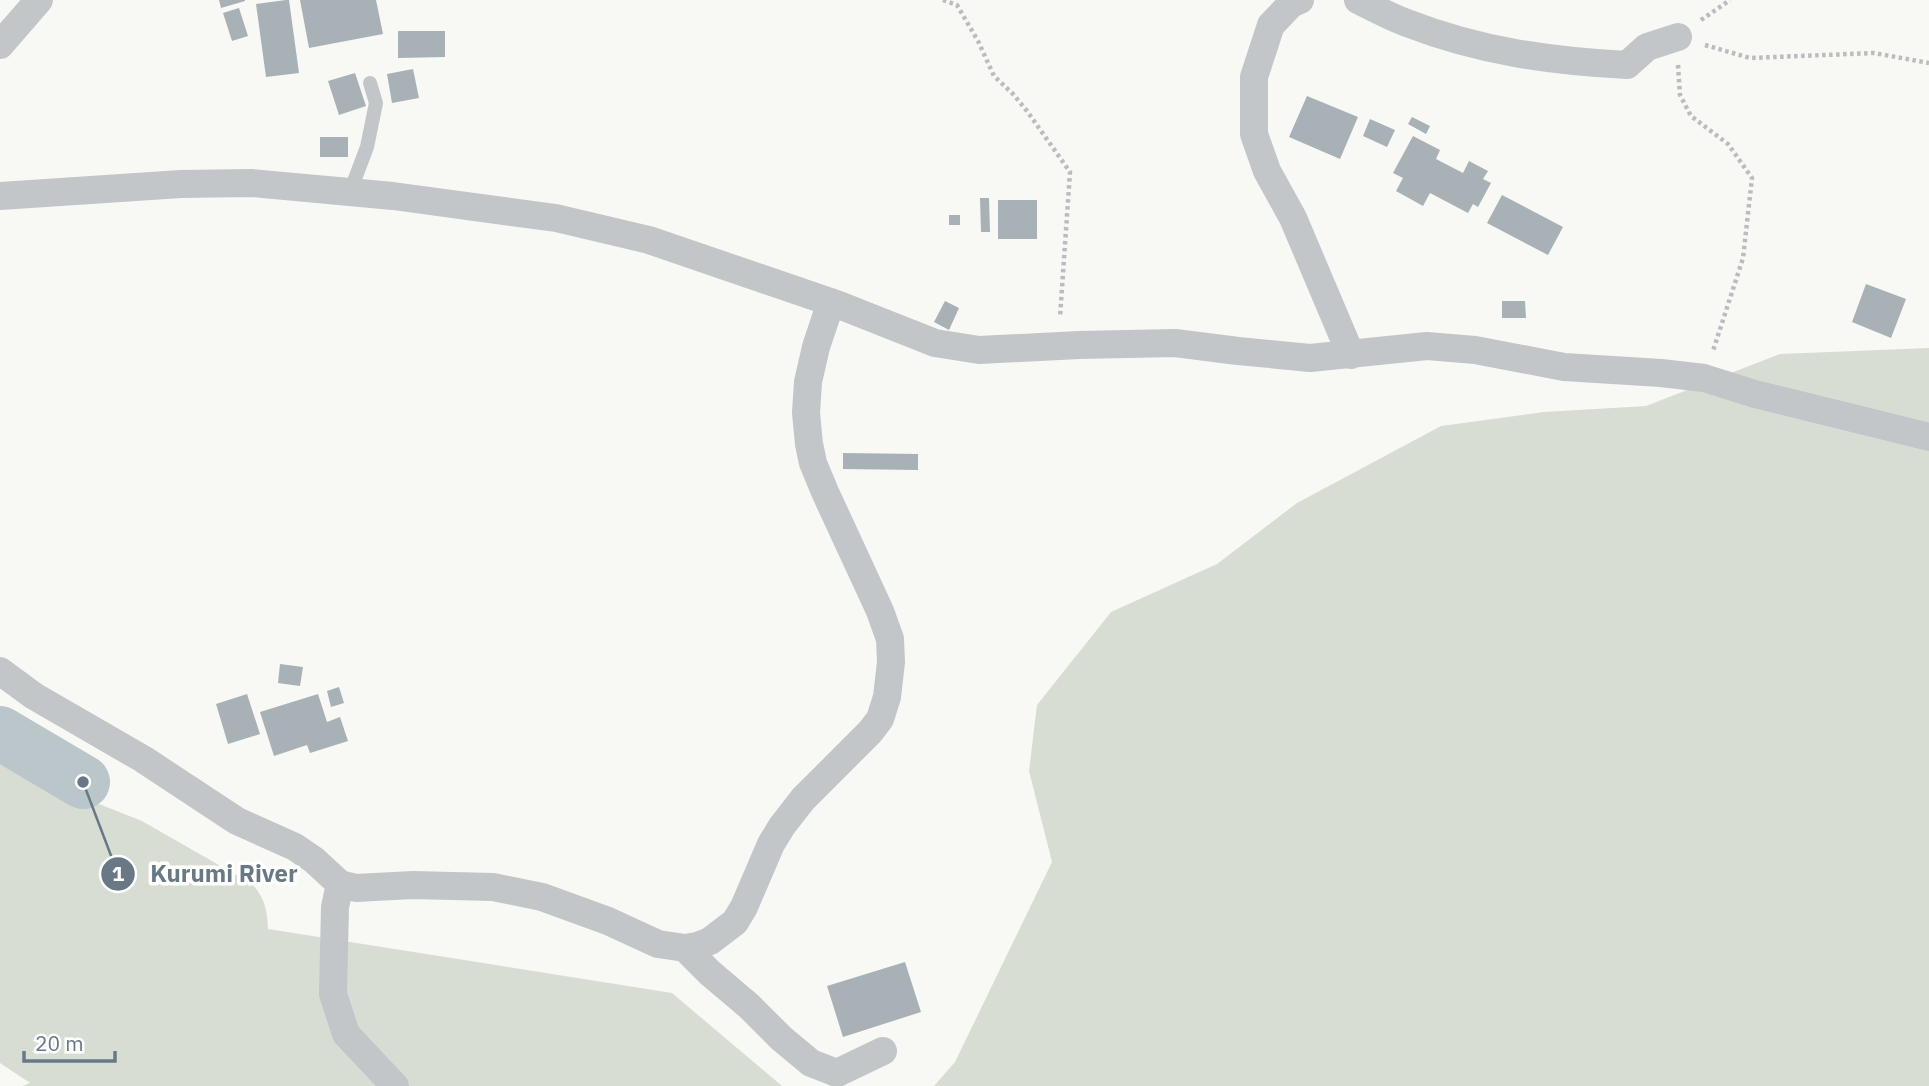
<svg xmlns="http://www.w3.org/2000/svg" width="1929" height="1086" font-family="'IBM Plex Sans',sans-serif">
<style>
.green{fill:#d8ddd4}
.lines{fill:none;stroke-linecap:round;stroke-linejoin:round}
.river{stroke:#bac6ca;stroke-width:54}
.building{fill:#a8b1b6}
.path{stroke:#babdbf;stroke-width:4.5;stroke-dasharray:3.5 3.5;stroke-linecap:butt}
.lane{stroke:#c2c6c9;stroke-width:14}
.street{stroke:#c2c6c9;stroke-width:28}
.leader{fill:none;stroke:#687985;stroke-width:2.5}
.callout-dot{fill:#687985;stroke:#fff;stroke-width:2.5}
.mark-label{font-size:21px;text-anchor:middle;font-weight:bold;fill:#fff}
.callout-label{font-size:24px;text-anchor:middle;font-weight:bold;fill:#687985;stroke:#fff;stroke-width:7;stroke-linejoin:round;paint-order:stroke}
</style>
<rect width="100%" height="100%" fill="#f8f8f5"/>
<!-- green -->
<path class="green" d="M1929 348V1086H934L955 1062 1052 862 1029 771 1037 705 1111 612 1217 564 1297 503 1441 426 1544 412 1646 406 1780 354Z
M0 760 51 785 142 821 252 884C265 898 267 910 268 929L672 993 782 1086H22L30 1083 0 1063Z"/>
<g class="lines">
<!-- river -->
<path class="river" d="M0 733 83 782"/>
</g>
<!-- building -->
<path class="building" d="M219 0H245V1L221 8Z
M286 0H289L299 73 266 77 256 4Z
M300 0H376L383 34 309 48Z
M239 8 248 36 232 41 223 13Z
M398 31H445V57L398 58Z
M413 69 419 98 392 103 387 74Z
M355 73 366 106 339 115 328 81Z
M1307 96 1358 117 1340 159 1289 137Z
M1412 117 1430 126 1426 134 1408 124Z
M1370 119 1395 130 1387 147 1363 136Z
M1413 136 1440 150 1436 159 1463 173 1469 161 1488 171 1483 179 1491 183 1478 207 1473 204 1468 213 1430 193 1423 206 1396 191 1403 178 1393 173Z
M320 137H348V157H320Z
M1502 195 1563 227 1548 255 1487 223Z
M980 198H989L990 232H981Z
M998 200H1037V239H998Z
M949 215H960V225H949Z
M1866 284 1906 299 1891 338 1852 322Z
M945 301 959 308 949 330 934 322Z
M1502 301H1525L1526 318H1502Z
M843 453 918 454V470L843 469Z
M280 664 303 667 300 686 278 683Z
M339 687 344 703 331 707 327 691Z
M247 694 260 734 228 744 216 704Z
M318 694 327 722 340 717 348 741 310 753 307 745 274 756 260 712Z
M905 962 921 1012 843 1037 827 986Z"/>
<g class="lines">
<!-- path -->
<path class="path" d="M943 0 957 5 978 41 994 76 1013 94 1027 111 1070 172 1060 317
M1701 20 1730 0
M1705 45 1750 58 1874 53 1929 63
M1678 65 1680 95 1691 116 1728 144 1752 178 1743 258 1713 351"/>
<!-- lane -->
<path class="lane" d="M350 192 367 147 376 103 370 83"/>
<!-- street -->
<path class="street" d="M1300 0 1291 4 1271 25 1254 77V134L1267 171 1293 218 1351 355
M1358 0C1374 8 1390 17 1407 23 1479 51 1550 61 1627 65L1647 47 1678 37
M0 45 39 0
M0 196 181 184 251 183 393 196 556 218 649 240 839 305 935 343 979 350 1079 345 1175 343 1238 351 1310 358 1427 346 1475 350 1564 367 1661 373 1704 378 1755 394 1929 437
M0 671 34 696 143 759 237 821 295 847 314 860 340 884 356 888 413 885 493 887 542 897 608 921 658 944 685 948 697 946 710 941 735 922 744 907 771 844 782 826 803 799 870 732 880 719 887 697 891 662 890 639 880 611 825 492 813 463 809 444 806 413 808 382 816 347 831 302
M340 884 335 907 333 994 346 1034 395 1086
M685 948 710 973 749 1006 781 1038 811 1063 837 1073 883 1051"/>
</g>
<!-- callouts -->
<path class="leader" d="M83 782L118 874"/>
<g class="callout-dot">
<circle cx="83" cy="782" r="7"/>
<circle cx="118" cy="874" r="18"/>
</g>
<g class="mark-label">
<text x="118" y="881">1</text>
</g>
<g class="callout-label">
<text x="224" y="882">Kurumi River</text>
</g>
<!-- scale -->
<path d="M24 1051v10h91v-10" fill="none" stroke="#687985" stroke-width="3.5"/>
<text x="35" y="1051" font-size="21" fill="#687985" stroke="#ffffff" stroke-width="5" paint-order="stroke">20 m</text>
</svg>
